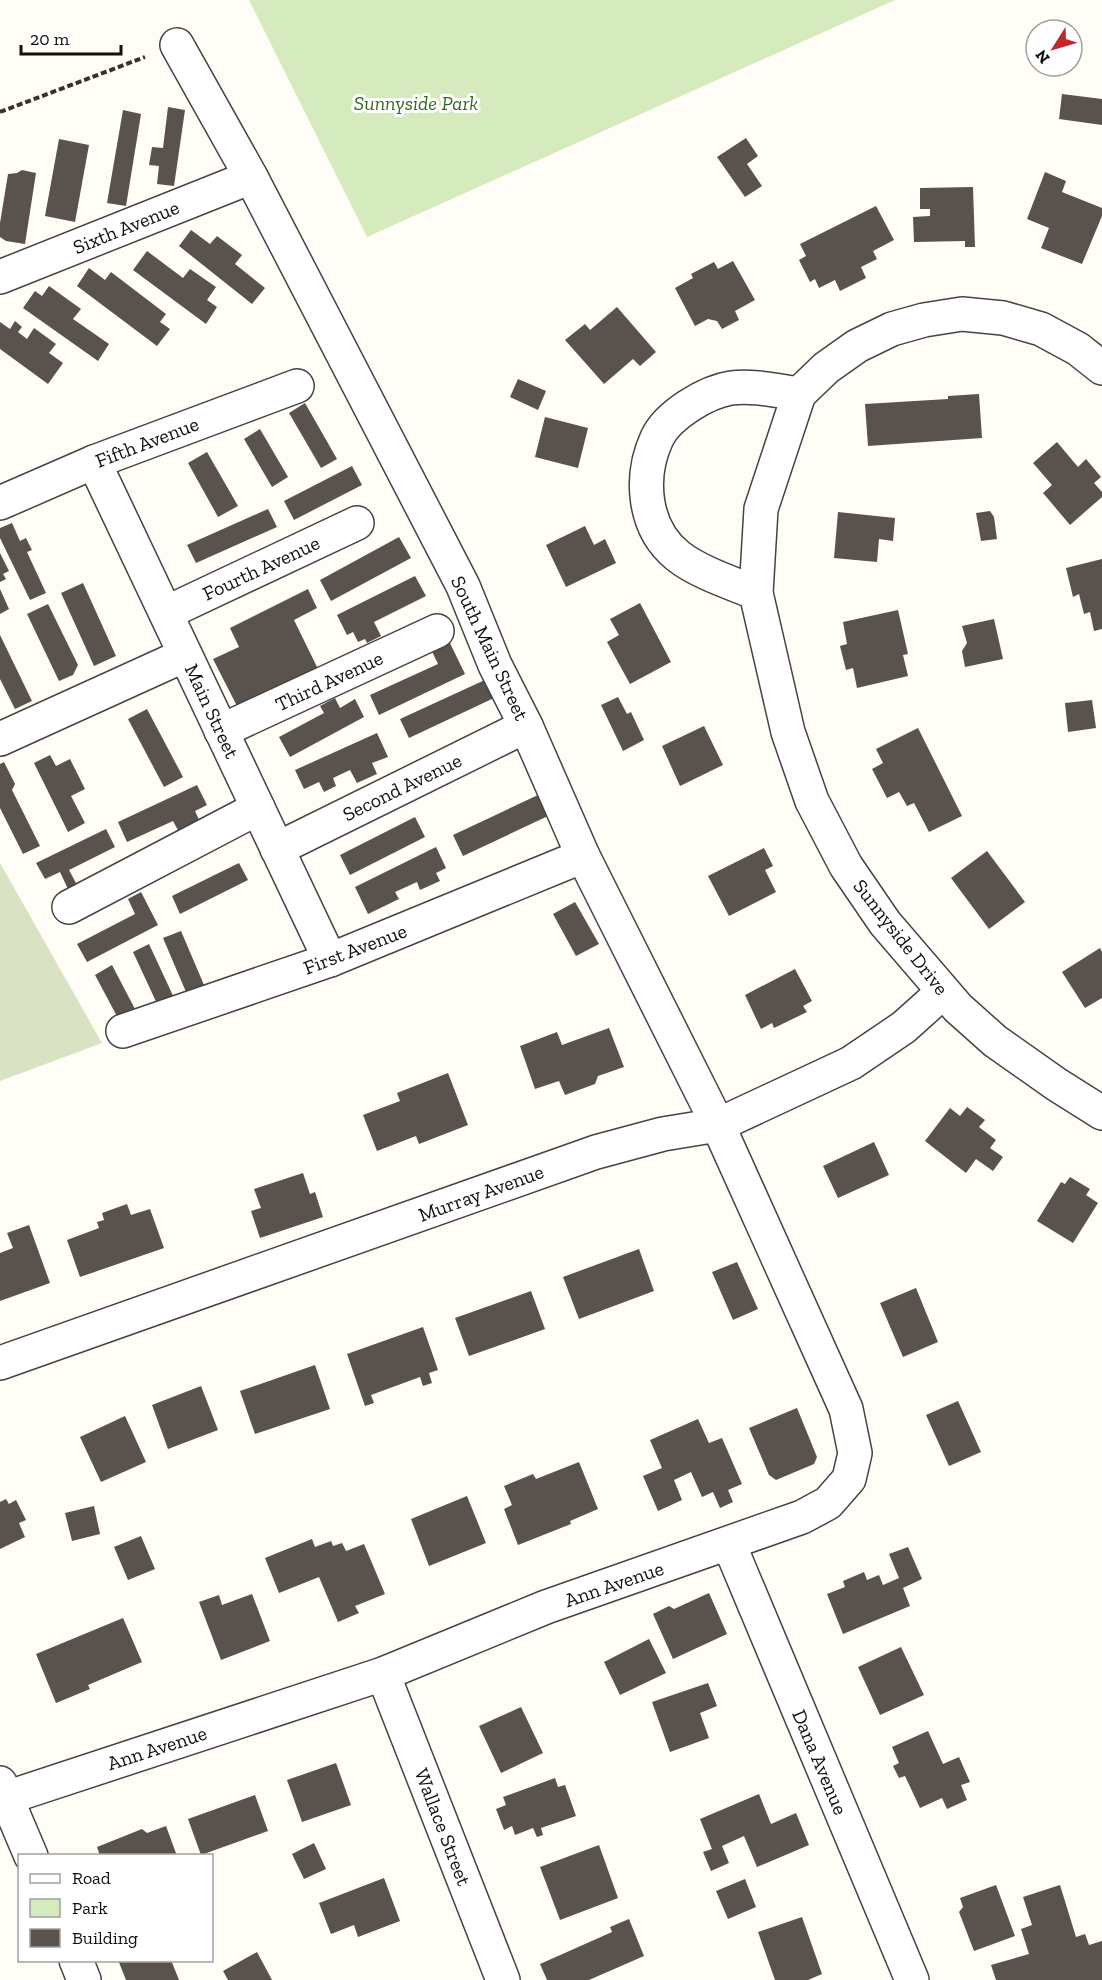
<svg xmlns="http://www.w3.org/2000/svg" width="1102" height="1980" viewBox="0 0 1102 1980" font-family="'Zilla Slab',serif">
  <rect width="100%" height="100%" fill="#fffdf5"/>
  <!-- green -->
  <path fill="#d5ebbd" d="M249,0H895L367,237Z"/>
  <!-- cemetery -->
  <path fill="#d9e3c4" d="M0,863L102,1043L0,1081Z"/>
  <!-- building -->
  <g fill="#5a524d">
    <path d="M1062,94L1102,99V125L1059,119Z"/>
    <path d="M168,107L185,110L174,186L157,184L159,166L149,165L152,147L163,148Z"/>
    <path d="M123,110L141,114L126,206L107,203Z"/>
    <path d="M746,138L758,156L747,164L762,186L745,197L717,157Z"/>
    <path d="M59,139L89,145L75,222L45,216Z"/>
    <path d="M22,170L36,173L25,244L6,241L0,237V223L8,174L17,173Z"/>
    <path d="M1045,172L1066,181L1062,192L1102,208V216L1082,264L1041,248L1049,228L1027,219Z"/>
    <path d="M973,187L975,247H965V241L914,242L913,217L930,216V209H920V188Z"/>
    <path d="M876,206L894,240L873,251L877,259L861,267L866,278L840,291L835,280L819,288L815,279L810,282L799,260L806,256L800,244Z"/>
    <path d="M191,230L210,244L217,236L242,255L235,264L265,288L252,304L179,246Z"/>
    <path d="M147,251L183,278L190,269L216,287L207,300L217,307L206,324L133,270Z"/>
    <path d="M733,261L755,300L735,311L739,320L722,329L717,321L708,319L695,326L675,288L693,278L691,274L714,262L718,269Z"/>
    <path d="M89,268L105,280L111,272L166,314L160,322L170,329L157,346L77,286Z"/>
    <path d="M49,286L81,309L73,319L109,344L98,361L23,308L35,291L42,296Z"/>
    <path d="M617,307L656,352L640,366L633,359L604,384L565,340L585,324L590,330Z"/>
    <path d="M15,321L22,327L18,332L27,339L34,328L56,344L49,353L63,363L48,384L0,349V322L10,329Z"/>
    <path d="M518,379L546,391L538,410L510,397Z"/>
    <path d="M979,394L982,438L868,446L865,404L948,399V396Z"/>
    <path d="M305,403L337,459L321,468L289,413Z"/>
    <path d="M545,417L588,428L578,468L535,457Z"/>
    <path d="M260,429L288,477L272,487L244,439Z"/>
    <path d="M1057,442L1078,467L1086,459L1101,477L1094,483L1102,492V497L1070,525L1043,493L1052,485L1033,463Z"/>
    <path d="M207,452L238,506L218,517L188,463Z"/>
    <path d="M352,466L362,485L294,520L284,501Z"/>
    <path d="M268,509L277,527L196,563L187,545Z"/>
    <path d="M990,511L994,517L997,539L981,541L976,513Z"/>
    <path d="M838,512L895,518L893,541L879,539L877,562L834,558Z"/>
    <path d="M12,523L20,541L26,538L32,550L27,552L46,593L30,600L0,538V528Z"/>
    <path d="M585,526L594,545L605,539L616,563L566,587L546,545Z"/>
    <path d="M399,537L411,558L331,601L320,580Z"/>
    <path d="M0,553L9,571L3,574L6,579L0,582Z"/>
    <path d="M1102,559V629L1094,631L1090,612L1084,614L1079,594L1073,597L1066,568Z"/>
    <path d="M415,576L426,596L374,622L381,636L367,643L365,639L358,642L353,632L347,635L337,615Z"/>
    <path d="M83,583L116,656L94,666L61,593Z"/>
    <path d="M0,589L9,609L0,614Z"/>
    <path d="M308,589L317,608L294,620L318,669L238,708L213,659L239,647L230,628Z"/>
    <path d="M640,603L671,662L630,684L607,642L619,635L610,619Z"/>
    <path d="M48,604L78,665L73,675L59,681L27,614Z"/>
    <path d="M898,610L908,654L903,655L908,676L857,688L853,668L846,670L840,646L847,644L843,622Z"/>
    <path d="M994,619L1003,659L965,667L962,651L967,643L962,626Z"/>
    <path d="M0,635L32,701L15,709L0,679Z"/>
    <path d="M447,637L465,674L379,715L370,695L438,664L429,645Z"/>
    <path d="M487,679L494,698L409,738L400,719Z"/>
    <path d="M618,697L627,714L631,712L644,740L623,751L601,705Z"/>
    <path d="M335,698L340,708L355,699L364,717L290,757L279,737L324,713L320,706Z"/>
    <path d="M1092,700L1096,728L1068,732L1065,703Z"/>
    <path d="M147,709L183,777L164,787L128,719Z"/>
    <path d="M704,726L723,765L680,786L662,746Z"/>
    <path d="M918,728L962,816L929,832L914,803L907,806L899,792L887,798L872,769L883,763L876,749Z"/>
    <path d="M377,733L388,757L372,763L377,774L357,783L350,770L333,778L336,786L324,792L319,782L304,789L295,770Z"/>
    <path d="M50,755L56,766L70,759L85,789L71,796L85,823L68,832L34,763Z"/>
    <path d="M4,762L15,784L12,790L40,846L23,854L0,808V764Z"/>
    <path d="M197,785L207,805L195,811L200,822L179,832L173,821L127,842L118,822Z"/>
    <path d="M538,795L548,816L463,856L453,835Z"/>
    <path d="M415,817L425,837L350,875L340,855Z"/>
    <path d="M106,829L115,847L69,870L77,885L68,889L60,872L45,879L36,863Z"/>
    <path d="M436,847L446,868L436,873L440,881L420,890L417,882L395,892L399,899L368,914L355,887Z"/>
    <path d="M764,848L773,866L765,870L776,892L729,916L708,876Z"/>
    <path d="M987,851L1025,902L989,929L951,878Z"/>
    <path d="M239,863L248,880L180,914L172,896Z"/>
    <path d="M141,892L158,925L87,962L77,944L135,914L128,899Z"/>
    <path d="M575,902L599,944L576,956L553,914Z"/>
    <path d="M181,931L204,985L186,992L163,938Z"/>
    <path d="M149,944L175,1000L159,1008L133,952Z"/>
    <path d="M1100,948L1102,952V998L1085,1008L1062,972Z"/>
    <path d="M112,965L136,1011L119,1020L95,975Z"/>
    <path d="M795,969L812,1001L803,1006L807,1012L774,1028L772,1023L761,1029L745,995Z"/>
    <path d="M609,1028L624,1067L598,1076L595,1084L565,1095L559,1081L535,1089L520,1046L557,1032L562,1045Z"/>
    <path d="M448,1073L468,1125L419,1144L416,1136L377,1151L363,1115L400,1101L397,1093Z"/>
    <path d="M967,1107L985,1120L979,1127L996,1140L990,1148L1003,1157L993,1171L976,1159L966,1173L925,1141L950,1108L960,1116Z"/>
    <path d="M874,1142L889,1175L838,1198L823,1166Z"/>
    <path d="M303,1173L310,1194L315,1192L323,1217L260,1238L251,1211L261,1208L254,1189Z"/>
    <path d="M1070,1177L1090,1189L1086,1195L1098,1203L1073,1243L1037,1221L1061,1182L1065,1184Z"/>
    <path d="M127,1204L131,1215L150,1209L164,1248L80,1277L67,1240L99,1228L97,1222L104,1220L102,1213Z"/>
    <path d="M29,1225L50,1283L0,1301V1253L13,1248L7,1233Z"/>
    <path d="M639,1249L654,1291L579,1319L563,1277Z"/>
    <path d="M737,1262L758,1309L733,1320L712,1272Z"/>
    <path d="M916,1288L938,1342L903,1357L880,1303Z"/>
    <path d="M531,1291L545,1329L469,1356L455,1318Z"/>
    <path d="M423,1327L438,1370L429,1373L432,1383L423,1386L420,1377L371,1395L374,1403L365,1406L347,1354Z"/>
    <path d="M315,1365L330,1409L255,1434L240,1391Z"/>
    <path d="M201,1386L218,1430L168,1449L152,1405Z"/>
    <path d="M958,1401L981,1452L949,1466L926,1415Z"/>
    <path d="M797,1408L817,1457L814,1464L776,1480L769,1475L749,1428Z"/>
    <path d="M125,1416L146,1462L101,1482L80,1437Z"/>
    <path d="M698,1419L709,1443L722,1438L742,1484L728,1490L733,1502L720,1508L713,1492L702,1497L691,1472L674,1480L682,1500L658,1511L643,1476L662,1468L650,1440Z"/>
    <path d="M579,1462L598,1509L570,1521L571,1524L518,1545L504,1509L512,1505L504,1486L533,1474L536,1479Z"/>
    <path d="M467,1496L486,1543L429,1566L411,1519Z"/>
    <path d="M6,1499L9,1504L16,1500L26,1520L19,1523L25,1537L0,1549V1502Z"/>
    <path d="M94,1506L100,1534L72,1541L65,1513Z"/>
    <path d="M141,1536L155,1569L128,1580L114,1547Z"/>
    <path d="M312,1539L315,1547L331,1541L333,1546L342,1543L346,1551L364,1544L385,1594L355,1606L359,1613L338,1622L319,1577L279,1593L265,1558Z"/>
    <path d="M908,1547L922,1579L903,1588L910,1606L843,1634L827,1594L845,1587L843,1581L864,1572L867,1580L879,1575L883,1585L899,1578L889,1554Z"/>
    <path d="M709,1593L727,1634L673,1659L653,1614L669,1606L674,1609Z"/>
    <path d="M252,1594L270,1641L221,1660L199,1602L219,1595L222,1605Z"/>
    <path d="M123,1618L142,1662L88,1685L90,1689L56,1703L36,1654Z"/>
    <path d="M649,1639L666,1673L620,1695L604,1662Z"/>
    <path d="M901,1647L924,1695L880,1715L858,1667Z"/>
    <path d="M708,1683L717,1706L700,1713L709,1738L670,1752L652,1702Z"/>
    <path d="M521,1707L543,1753L501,1773L479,1726Z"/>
    <path d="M928,1731L943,1764L959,1757L970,1782L961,1785L967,1800L947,1809L942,1798L920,1808L905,1776L899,1778L893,1766L899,1763L892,1747Z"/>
    <path d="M336,1763L351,1805L302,1822L287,1780Z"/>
    <path d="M555,1778L558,1787L565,1785L576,1816L541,1828L543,1835L537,1837L533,1828L515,1835L512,1826L504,1830L496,1809L506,1805L503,1797Z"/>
    <path d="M759,1794L771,1824L796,1813L809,1845L757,1867L744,1836L722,1846L729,1863L711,1871L703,1852L712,1849L700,1819Z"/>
    <path d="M255,1795L268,1831L201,1855L188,1819Z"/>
    <path d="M166,1826L177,1856H100L97,1847L142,1829L147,1833Z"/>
    <path d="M314,1843L326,1869L304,1879L292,1854Z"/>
    <path d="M599,1845L618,1898L560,1920L540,1867Z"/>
    <path d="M384,1878L400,1921L358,1937L354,1925L331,1934L319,1903Z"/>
    <path d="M745,1879L756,1907L728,1919L716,1891Z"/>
    <path d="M996,1885L1015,1936L974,1951L959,1912L963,1907L960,1898Z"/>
    <path d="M1060,1885L1076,1937L1085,1934L1089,1945L1102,1941V1980H996L991,1965L1029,1954L1021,1929L1032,1925L1023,1897Z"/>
    <path d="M802,1917L822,1974L808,1980H775L758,1932Z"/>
    <path d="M629,1919L644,1956L589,1980H547L540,1964L612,1932L610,1927Z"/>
    <path d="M257,1952L272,1980H228L223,1971Z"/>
    <path d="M118,1960H171L179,1980H126Z"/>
  </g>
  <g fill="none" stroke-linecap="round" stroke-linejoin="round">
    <defs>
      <g id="minor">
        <path d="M0,277L251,177"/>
        <path d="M1102,368L1078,349L1041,329L1003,318L962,314L924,320L892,329L857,346L826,368L799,394L761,509L756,593L788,732L812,801L846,866L885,923L958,1008L995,1041L1056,1084L1102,1113"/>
        <path d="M94,462L330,960"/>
        <path d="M0,503L94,462L297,386"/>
        <path d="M756,593C732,583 698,572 678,556C643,528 639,477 657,438C668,415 706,392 731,388C753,385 778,391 799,394"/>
        <path d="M166,613L357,523"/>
        <path d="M221,731L437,631"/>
        <path d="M0,739L185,655"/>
        <path d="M277,849L526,726"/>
        <path d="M69,907L258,808"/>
        <path d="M123,1031L330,960L583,856"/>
        <path d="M0,1363L596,1152L663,1134L718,1125L851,1063L904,1027L943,992"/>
        <path d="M729,1544L912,1980"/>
        <path d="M383,1674L503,1980"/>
        <path d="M0,1783L31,1856"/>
        <path d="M6,1798L383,1674L546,1607L802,1517L828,1503L849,1479L855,1453L846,1409L718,1125L583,856L526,726L495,665L463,586L251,177L177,45"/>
        <path d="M76,1960L84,1980"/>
      </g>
    </defs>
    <!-- minor casing -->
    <use href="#minor" stroke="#444" stroke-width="36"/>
    <!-- path -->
    <path stroke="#333" stroke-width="4" stroke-dasharray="6 3" stroke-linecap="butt" d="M0,112L145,57"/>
    <!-- minor -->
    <use href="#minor" stroke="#fff" stroke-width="33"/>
  </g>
  <g text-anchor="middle" stroke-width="6" stroke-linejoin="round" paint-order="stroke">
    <!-- park labels -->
    <g font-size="20" font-style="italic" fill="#2f6b1f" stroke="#fff">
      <text x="416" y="110">Sunnyside Park</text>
    </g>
    <!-- street labels -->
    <g font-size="20" fill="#111" stroke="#fff">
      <text transform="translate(126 227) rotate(-22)" y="7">Sixth Avenue</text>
      <text transform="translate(147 442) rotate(-21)" y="7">Fifth Avenue</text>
      <text transform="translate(261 568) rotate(-25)" y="7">Fourth Avenue</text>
      <text transform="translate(490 648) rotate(65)" y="7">South Main Street</text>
      <text transform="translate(329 681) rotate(-25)" y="7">Third Avenue</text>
      <text transform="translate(212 711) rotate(65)" y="7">Main Street</text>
      <text transform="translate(402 787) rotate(-26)" y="7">Second Avenue</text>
      <text transform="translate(901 937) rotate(52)" y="7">Sunnyside Drive</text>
      <text transform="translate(355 949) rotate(-21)" y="7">First Avenue</text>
      <text transform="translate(481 1193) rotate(-20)" y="7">Murray Avenue</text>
      <text transform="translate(614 1584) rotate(-19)" y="7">Ann Avenue</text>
      <text transform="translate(157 1748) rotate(-18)" y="7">Ann Avenue</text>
      <text transform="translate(820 1762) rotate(67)" y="7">Dana Avenue</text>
      <text transform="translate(443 1827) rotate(69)" y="7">Wallace Street</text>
    </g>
  </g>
  <!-- legend -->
  <rect x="18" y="1854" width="195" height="108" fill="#ffffff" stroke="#a0a0a0" stroke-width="1.5"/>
  <rect x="30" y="1874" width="30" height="9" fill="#ffffff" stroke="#a0a0a0" stroke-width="1.5"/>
  <text x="72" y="1884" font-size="18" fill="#111111">Road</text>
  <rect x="30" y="1899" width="30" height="18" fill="#d5ebbd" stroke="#a0a0a0" stroke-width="1.5"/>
  <text x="72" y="1914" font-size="18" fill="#111111">Park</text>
  <rect x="30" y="1929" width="30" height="18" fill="#5a524d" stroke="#a0a0a0" stroke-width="1.5"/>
  <text x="72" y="1944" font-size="18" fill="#111111">Building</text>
  <!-- north arrow -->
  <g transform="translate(1054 48) rotate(233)"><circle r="28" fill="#ffffff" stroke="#a0a0a0" stroke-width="1.5"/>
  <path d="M0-4.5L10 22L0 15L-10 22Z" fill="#c4262e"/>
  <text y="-9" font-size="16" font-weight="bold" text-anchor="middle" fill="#111111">N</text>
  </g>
  <!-- scale -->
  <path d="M21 45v9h100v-9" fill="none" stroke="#111111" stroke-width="3"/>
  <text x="30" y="45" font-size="18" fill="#111111" stroke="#ffffff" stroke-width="4.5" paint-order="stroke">20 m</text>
</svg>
